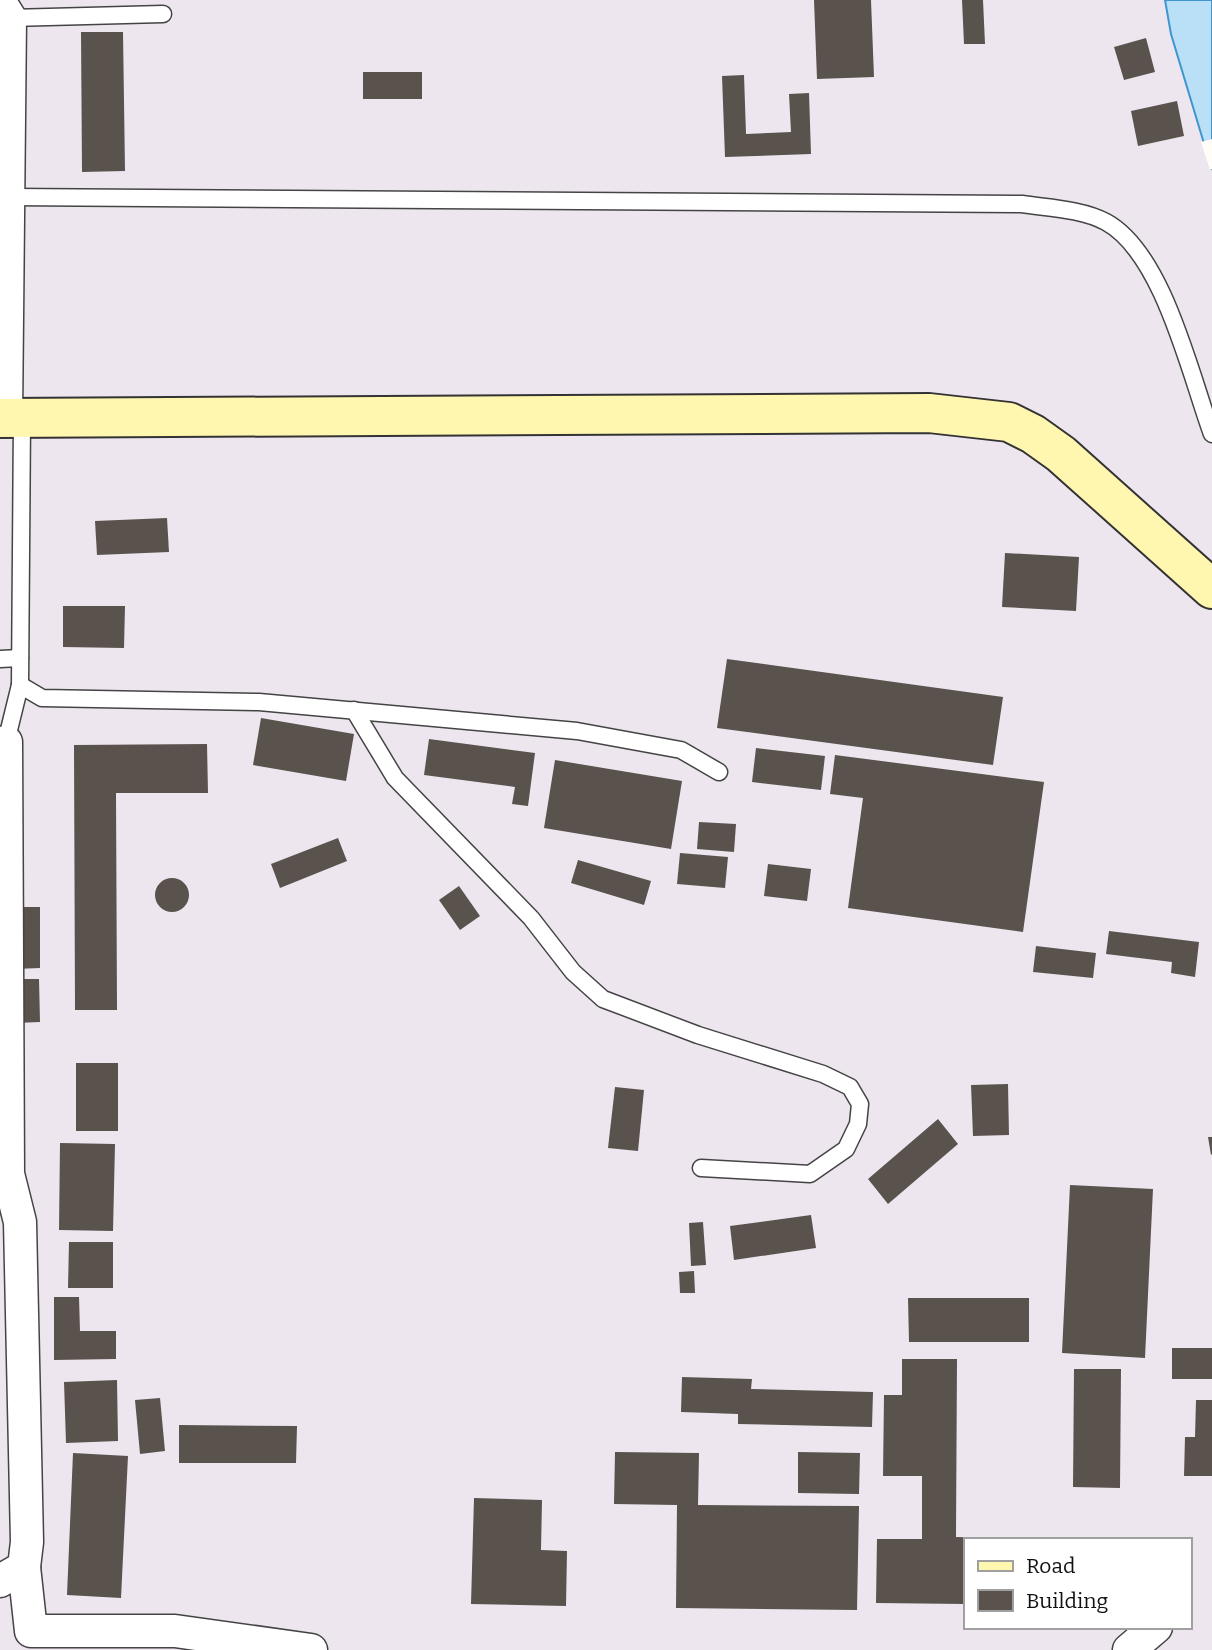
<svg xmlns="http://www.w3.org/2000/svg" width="1212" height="1650" viewBox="0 0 1212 1650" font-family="Bitter,serif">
  <rect width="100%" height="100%" fill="#fffdf5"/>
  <!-- industrial -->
  <path fill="#eee6ef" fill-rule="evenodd" d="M0,0H1165L1171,34L1212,170V1650H0ZM965,1540H1189V1627H965Z"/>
  <!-- water -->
  <path fill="#b9e0f7" stroke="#3f96cf" stroke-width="2" d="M1165,0H1212V170L1171,34Z"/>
  <!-- pier -->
  <path fill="#fffdf5" d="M1212,139V169L1210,170L1201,142Z"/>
  <!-- building -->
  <g fill="#5a524d">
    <path d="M814,0H871L874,77L817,79Z"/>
    <path d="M962,0H983L985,44H964Z"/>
    <path d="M81,32H123L125,171L82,172Z"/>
    <path d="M1146,38L1155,72L1124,80L1114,47Z"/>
    <rect x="363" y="72" width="59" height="27"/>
    <path d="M744,75L746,134L791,132L789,94L809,93L811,154L725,157L722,76Z"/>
    <path d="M1177,101L1184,136L1138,146L1131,111Z"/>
    <path d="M167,518L169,552L97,555L95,521Z"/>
    <path d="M1005,553L1079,557L1076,611L1002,607Z"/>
    <path d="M63,606H125L124,648L63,647Z"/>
    <path d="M727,659L1003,697L993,765L717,728Z"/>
    <path d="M261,718L354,734L346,781L253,765Z"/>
    <path d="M429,739L535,753L528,806L512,804L515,787L424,775Z"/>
    <path d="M207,744L208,793H116L117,1010H75L74,745Z"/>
    <path d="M756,748L825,756L821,790L752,782Z"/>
    <path d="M835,755L1044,782L1023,932L848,908L863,798L830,794Z"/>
    <path d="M555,760L682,781L671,849L544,828Z"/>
    <path d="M699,822L736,824L734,852L697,849Z"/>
    <path d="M338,838L347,861L280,888L271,864Z"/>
    <path d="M680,853L728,857L725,888L677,884Z"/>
    <path d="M578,860L651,881L644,905L571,883Z"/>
    <path d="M768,864L811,869L807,901L764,896Z"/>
    <circle cx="172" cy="895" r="17"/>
    <path d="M459,886L480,916L460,930L439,900Z"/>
    <path d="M14,907H40V968L15,969Z"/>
    <path d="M1109,931L1199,942L1195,977L1171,973L1172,962L1106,954Z"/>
    <path d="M1036,946L1096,953L1093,978L1033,972Z"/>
    <path d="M15,979H39L40,1022L16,1023Z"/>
    <rect x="76" y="1063" width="42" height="68"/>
    <path d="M1008,1084L1009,1135L973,1136L971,1085Z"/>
    <path d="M615,1087L644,1090L638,1151L608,1148Z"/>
    <path d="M938,1119L958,1144L888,1204L868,1179Z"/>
    <path d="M1208,1137H1212V1154L1211,1155Z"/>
    <path d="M60,1143L115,1144L113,1231L59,1230Z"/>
    <path d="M1070,1185L1153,1189L1145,1358L1062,1353Z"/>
    <path d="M811,1215L816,1248L734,1260L730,1226Z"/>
    <path d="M703,1222L706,1265L691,1266L689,1223Z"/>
    <path d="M69,1242H113V1288H68Z"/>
    <path d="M694,1271L695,1293H680L679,1272Z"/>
    <path d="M54,1297H79L80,1331H116V1359L54,1360Z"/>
    <path d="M908,1298H1029V1342H909Z"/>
    <rect x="1172" y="1348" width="40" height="31"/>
    <path d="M902,1359H957L956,1537L1108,1540H965V1604L876,1603L877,1539H922V1476H883L884,1395H902Z"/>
    <path d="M1074,1369H1121L1120,1488L1073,1487Z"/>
    <path d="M682,1377L752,1379L751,1389L873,1392L872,1427L738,1424V1414L681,1412Z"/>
    <path d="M117,1380L118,1441L66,1443L64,1382Z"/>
    <path d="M160,1398L165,1451L140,1454L135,1400Z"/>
    <path d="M1196,1400H1212V1476H1184L1185,1437H1195Z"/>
    <path d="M179,1425L297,1426L296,1463H179Z"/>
    <path d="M615,1452L699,1453L698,1505L859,1506L857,1610L676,1608L677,1505L614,1504Z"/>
    <path d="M798,1452L860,1453L859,1494L798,1493Z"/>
    <path d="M73,1453L128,1456L121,1598L67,1595Z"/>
    <path d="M474,1498L542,1500L541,1550L567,1551L566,1606L471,1604Z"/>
  </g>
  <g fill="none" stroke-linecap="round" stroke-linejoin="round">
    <defs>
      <g id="lane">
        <path d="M10,18L163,14"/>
        <path d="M10,197L1022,204C1048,208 1082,209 1106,222C1163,253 1190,374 1212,434"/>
        <path d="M0,659L20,658"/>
        <path d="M20,685L42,698L259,702L577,731L681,750L719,772"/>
        <path d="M354,710L395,778L531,918L573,972L603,999L698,1035L823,1074L850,1087L860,1104L858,1124L846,1149L810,1174L701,1168"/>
        <path d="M6,742L20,685L22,418"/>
      </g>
      <g id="street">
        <path d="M0,2L10,18L6,418"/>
        <path d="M24,1567L31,1631H175L311,1650"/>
        <path d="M0,1581L24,1567L27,1542L20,1222L8,1174L6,742"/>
        <path d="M1129,1650L1156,1627"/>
      </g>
      <path id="secondary" d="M0,418L929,413L1009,422L1033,434L1061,454L1212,589"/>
    </defs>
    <!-- lane casing -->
    <use href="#lane" stroke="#444" stroke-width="19"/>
    <!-- street casing -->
    <use href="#street" stroke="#444" stroke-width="35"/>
    <!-- secondary casing -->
    <use href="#secondary" stroke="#333" stroke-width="42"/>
    <!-- lane -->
    <use href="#lane" stroke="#fff" stroke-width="16"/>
    <!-- street -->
    <use href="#street" stroke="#fff" stroke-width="32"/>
    <!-- secondary -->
    <use href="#secondary" stroke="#fff6b0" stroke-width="38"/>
  </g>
  <!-- legend -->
  <rect x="964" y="1538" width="228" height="91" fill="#ffffff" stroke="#a0a0a0" stroke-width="2"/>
  <rect x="978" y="1561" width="35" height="10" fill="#fff6b0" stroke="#a0a0a0" stroke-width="2"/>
  <text x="1026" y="1573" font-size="21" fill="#111111">Road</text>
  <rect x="978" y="1590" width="35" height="21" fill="#5a524d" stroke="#a0a0a0" stroke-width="2"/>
  <text x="1026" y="1608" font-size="21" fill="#111111">Building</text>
</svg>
